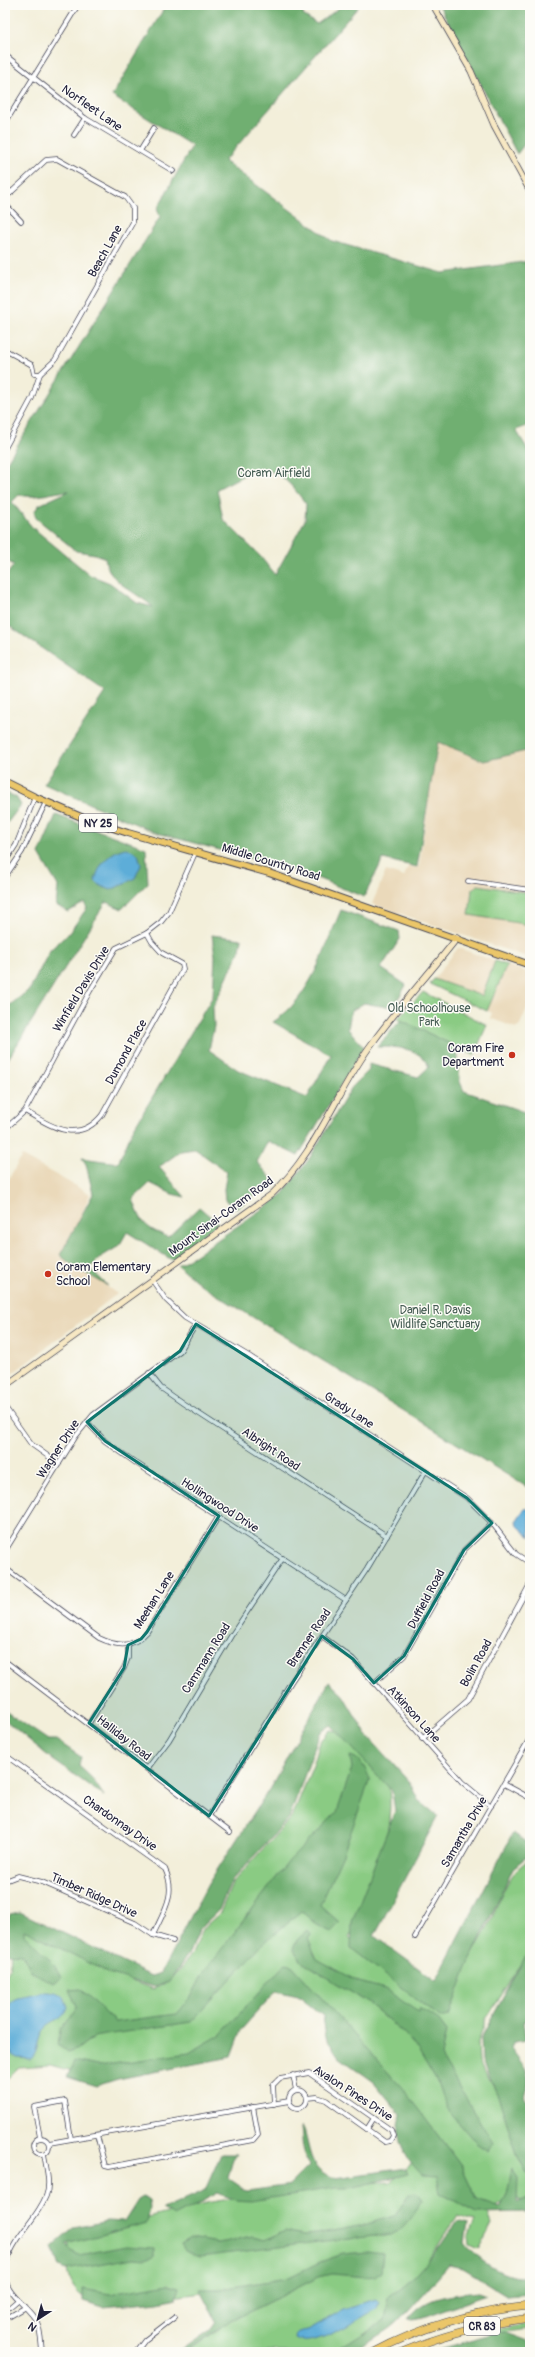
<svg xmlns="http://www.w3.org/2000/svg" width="535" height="2357" viewBox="0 0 535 2357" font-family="Pangolin,sans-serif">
  <rect width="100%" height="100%" fill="#fdfcf7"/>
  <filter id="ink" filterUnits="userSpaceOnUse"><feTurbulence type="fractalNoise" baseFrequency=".025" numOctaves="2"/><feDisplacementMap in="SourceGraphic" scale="8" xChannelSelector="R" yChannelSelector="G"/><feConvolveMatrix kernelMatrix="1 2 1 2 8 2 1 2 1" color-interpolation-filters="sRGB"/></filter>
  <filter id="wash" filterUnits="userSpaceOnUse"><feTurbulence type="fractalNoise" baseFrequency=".012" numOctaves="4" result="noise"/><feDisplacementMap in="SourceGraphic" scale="16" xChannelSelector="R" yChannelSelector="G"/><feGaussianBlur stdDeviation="0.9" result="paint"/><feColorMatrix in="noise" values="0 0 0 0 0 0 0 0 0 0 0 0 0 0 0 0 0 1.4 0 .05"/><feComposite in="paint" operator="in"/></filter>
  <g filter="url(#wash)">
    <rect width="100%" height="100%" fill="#f3efda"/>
    <!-- built -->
    <g fill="#ead9ba">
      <path d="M437,740L484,761L530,750V958L372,904L386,871L404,877L408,867L419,868Z"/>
      <path d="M458,948L530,973V1001L519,1027L516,1028L490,1018L492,1013L430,984Z"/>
      <path d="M22,1156L90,1194L64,1254L117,1294L5,1379V1185Z"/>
    </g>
    <!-- green -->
    <g fill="#8acb83" stroke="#56765f">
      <path d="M478,885L530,893V925L469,915L472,889Z"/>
      <path d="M495,961L507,965L487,1011L430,984L434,979L482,996Z"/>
      <path d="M423,992L487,1025L474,1055L397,1019Z"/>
      <path d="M330,1730C349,1732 351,1739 364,1752C370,1757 381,1764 384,1771C404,1811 370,1902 349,1938L366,1954L399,1978L456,1984C467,1964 479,1944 489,1924C498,1905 509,1868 530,1860V1941L525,1959L486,2019L478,2042L479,2062L503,2103L530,2166V2202L511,2199L487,2211L492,2224L479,2249L470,2245L469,2236L475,2220L457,2215L391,2318L340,2352H187L220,2328L218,2308L204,2293C181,2295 110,2308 91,2301C77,2296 68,2282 67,2269C67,2258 66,2250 70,2239L205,2203L317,2185L390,2182L415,2160L413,2119L285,1970L227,2038L190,2057L87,2075L51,2065L19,2067L5,2081V1977L9,1969L15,1936L22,1923L94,1959L134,1982L153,1989L169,1982L192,1954L202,1929L220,1913L233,1882L292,1817L314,1763L320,1742Z"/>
      <path d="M530,2324V2329L496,2333L490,2330Z"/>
    </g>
    <!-- forest -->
    <g fill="#6faf71" stroke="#486856" fill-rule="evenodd">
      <path d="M166,5H304L303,15L317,24L343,5H360L224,161L332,241L443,273L530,261V425L516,430L530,453V750L484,761L438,742L417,867L383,859L364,897L307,874L154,832L44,784L105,692L5,623V577L14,565L5,560V465L160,217L157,209L192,146L112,96ZM256,469C281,469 292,486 306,504L305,520L275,575L260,556L223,519L217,489ZM69,491L39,505L34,512L36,518L76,551L95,554L105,558C108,583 137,592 153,607L137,603L110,583L90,575L32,527L12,502L19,495C37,499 51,492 69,491Z"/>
      <path d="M439,5H530V137L517,154Z"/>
      <path d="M5,792L16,797L21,805L5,826Z"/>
      <path d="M56,815L146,848L148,883L122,909L106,902L5,1064V1009L30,989L50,950L69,933L87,908L84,903L68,912L56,905L58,886L39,854Z"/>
      <path d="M341,910L399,931L400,939L381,968L406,985C392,1011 392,1008 364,1003L351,1011L348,1029L364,1047L298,1156L268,1141L257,1162L273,1180L236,1209L225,1200L224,1189L227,1172L195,1149L181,1151L159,1167L185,1197L172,1194L150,1183L133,1199C142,1224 144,1227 168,1237L199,1207L218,1223L172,1260L127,1232L119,1246L101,1257L90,1268L108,1286L73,1266L60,1255L93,1194L86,1164L82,1158L118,1163L132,1131L213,996L215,956L212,935L242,939L240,950L213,1007L214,1026L209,1050L238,1070L307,1098L331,1055L273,1022C311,998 324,949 341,910Z"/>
      <path d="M401,1020L457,1047L460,1082L464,1091L530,1114V1489L204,1287L177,1265L194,1256L281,1196L309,1159L352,1087L369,1070V1064L418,1077L429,1067C420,1047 397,1047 377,1047Z"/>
      <path d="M329,1682L343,1695L366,1734L410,1783L418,1800L438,1816L374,1936L436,1981L513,1833L530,1844V1858H525L513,1868L467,1967L449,2016L440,2018L431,2011L351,1948L352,1922L395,1811L392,1791L331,1725L320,1733L289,1818L232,1880L219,1910L199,1929L189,1953L169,1982L154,1987L111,1974L24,1930V1934L54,1964L61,1977L53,1983L32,1972L22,1954L8,1953L5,1958V1926L10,1914L20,1912L151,1976L161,1973L208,1884L270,1788Z"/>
      <path d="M5,1711L48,1740H56L81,1757L79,1766L92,1778L104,1796L53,1760L5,1720Z"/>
      <path d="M350,1756C361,1758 366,1770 370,1779L343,1854L320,1905L340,1923L331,1932L317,1925L301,1911L263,1944L191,2022L93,2037L79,2048L67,2052L58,2045L60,2030L77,2007L69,1990L81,1989L115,2022L177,2014L191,1997L204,1972L289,1861L337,1812L352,1768Z"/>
      <path d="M308,1930L311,1935L308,1939L317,1959L359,1982L385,1989L418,2012L419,2008L439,2021L446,2031L441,2057L493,2143L488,2151L476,2143L446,2108L437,2082L418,2050L404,2033L367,2002L302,1962L293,1949L297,1940Z"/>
      <path d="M530,1948V2018L523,2021L526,2040L514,2042L511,2048C523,2066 535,2075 524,2097L530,2104V2179L518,2157L498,2096L482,2061L481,2038Z"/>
      <path d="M286,1963L291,1964L403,2089L461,2166L477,2200L500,2208L507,2195L512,2169L518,2178L517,2203L530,2197V2212L477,2213L440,2193L437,2176L422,2175C404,2155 394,2143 401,2115L374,2082L339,2057L326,2038L323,2016L298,1996L276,1991L241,2030L231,2057L118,2079L96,2086L67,2077L74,2061L98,2066L189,2053L220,2035Z"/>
      <path d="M301,2127L304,2130C311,2153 309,2169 334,2178L406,2168L408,2174L351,2188H336L251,2201L235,2200L218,2193L174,2216L162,2209L205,2190L221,2154H237L233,2159L228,2178L247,2191L290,2185L309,2166L303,2152Z"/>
      <path d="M416,2192L424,2199C410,2217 399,2242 374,2235L200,2257L185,2251L181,2244L191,2238L218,2243L253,2237L265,2240L285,2231L304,2235L316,2234L364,2225L394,2216L409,2193Z"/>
      <path d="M143,2197L149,2201L150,2209L147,2223L66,2244L69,2250L79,2255L126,2246L154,2248V2256L146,2259L133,2258L66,2270L60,2267L53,2246L74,2228L108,2221L124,2222L138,2200Z"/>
      <path d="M457,2220L468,2223L465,2243C478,2261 508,2282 530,2276V2294L508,2296L462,2268L449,2265L408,2312L390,2328L353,2352H334L384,2321L388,2297C418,2278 438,2249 457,2220Z"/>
      <path d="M367,2252L383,2254L381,2271L375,2276L367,2277L332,2274L319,2277L225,2324L185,2352H179L209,2331L216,2321L199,2289H220L287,2278L320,2262L343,2254Z"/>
      <path d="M168,2284L180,2287L177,2298L159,2302L102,2307L83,2301V2289L110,2294Z"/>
      <path d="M479,2292L487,2295L423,2318L412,2320L409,2318C426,2295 453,2295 479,2292Z"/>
      <path d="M503,2332L530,2342V2352H428Z"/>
    </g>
    <!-- water -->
    <g fill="#5dadd8" stroke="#40688a">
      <path d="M127,848L138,854L141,865L135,878L111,890L101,886L95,881C98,865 111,850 127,848Z"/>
      <path d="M525,1508L530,1510V1537L517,1525L516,1521Z"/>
      <path d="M45,1991C58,1991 64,1994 68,2007C64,2021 51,2020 43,2030C36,2039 40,2051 31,2059L17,2058L5,2048C5,2036 2,2001 18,1998C28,1996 36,1995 45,1991Z"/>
      <path d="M376,2299L379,2302L377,2309C359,2318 314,2350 295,2339L296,2334L310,2329L344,2309Z"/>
    </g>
  </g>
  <g filter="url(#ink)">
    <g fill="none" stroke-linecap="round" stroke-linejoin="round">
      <defs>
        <g id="street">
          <path d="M5,55L85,118L173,171"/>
          <path d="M7,120L78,5"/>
          <path d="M74,135L85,118"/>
          <path d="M140,151L154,128"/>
          <path d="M5,186L11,193"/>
          <path d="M5,198L46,160L57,159L125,197L133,208V222L55,360L40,374L32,398L5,448"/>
          <path d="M5,204L21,221"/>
          <path d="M5,350L32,365L34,374H40"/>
          <path d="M5,862L16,845L35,797"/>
          <path d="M5,877L22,852L46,802"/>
          <path d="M468,881L530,890"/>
          <path d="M25,1111C51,1126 78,1145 102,1115L183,969L182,964L162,953L152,942L147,933"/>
          <path d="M5,1129L25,1111L90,991L116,948L147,933L161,922L169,912L196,851"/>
          <path d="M152,1280L166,1300L185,1318L249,1356L467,1498L492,1523L516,1554L530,1563"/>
          <path d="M149,1373L161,1388L184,1404L387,1536"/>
          <path d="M5,1407L31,1444L59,1464"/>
          <path d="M87,1422L105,1441L136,1463L346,1600"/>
          <path d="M5,1551L76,1436L93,1415L180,1351L196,1324"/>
          <path d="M5,1568L99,1638C118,1647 133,1648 147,1632L219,1516"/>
          <path d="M322,1636L353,1659L462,1782L491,1806"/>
          <path d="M5,1661L230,1832"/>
          <path d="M374,1683L404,1656L464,1550L492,1523"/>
          <path d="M89,1723L124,1668L128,1658V1645"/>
          <path d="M422,1739L468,1699L530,1584"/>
          <path d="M5,1755L165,1869C177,1894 164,1911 153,1935"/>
          <path d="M147,1769L169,1740L231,1636L283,1558"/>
          <path d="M504,1784L530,1798"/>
          <path d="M209,1816L291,1682L367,1569L425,1472"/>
          <path d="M5,1881L18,1876L42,1882L135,1923L153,1935L173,1941"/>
          <path d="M415,1937L530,1738"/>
          <path d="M293,2075L296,2090"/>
          <circle cx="298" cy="2099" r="9"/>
          <path d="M274,2104L273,2085L280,2078L309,2073L391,2130L393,2136L390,2141L385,2142L326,2100L317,2097L308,2098"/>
          <path d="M367,2129L374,2118"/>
          <path d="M97,2135L105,2166L109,2167L253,2140L258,2134L253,2107"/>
          <path d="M40,2137L34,2107L65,2101L71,2139"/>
          <circle cx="41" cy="2146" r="8"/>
          <path d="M49,2143L289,2101"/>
          <path d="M5,2311L18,2300"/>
          <path d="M5,2319L26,2307"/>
          <path d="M42,2352C41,2343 41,2330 37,2322C27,2304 3,2294 5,2271C9,2240 35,2223 46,2196C51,2184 46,2167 44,2154"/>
          <path d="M136,2352L145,2340L175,2317"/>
        </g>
        <g id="secondary">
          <path d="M433,5L471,71L494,125L530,191"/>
          <path d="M5,1386L272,1194C318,1151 336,1091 373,1042C399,1006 430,973 457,938"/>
        </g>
        <path id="primary" d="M5,782L35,797L88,820L128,833L269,873L530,965"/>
        <g id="highway">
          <path d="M374,2352C422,2327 476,2311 530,2306"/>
          <path d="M402,2352C444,2334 485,2324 530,2318"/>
        </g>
      </defs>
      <!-- street casing -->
      <use href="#street" stroke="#414153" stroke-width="5.5"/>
      <!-- secondary casing -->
      <use href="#secondary" stroke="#414153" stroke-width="7"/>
      <!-- primary casing -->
      <use href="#primary" stroke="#414153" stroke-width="8"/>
      <!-- highway casing -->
      <use href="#highway" stroke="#414153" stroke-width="8"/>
      <!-- street -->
      <use href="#street" stroke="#fff" stroke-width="4"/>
      <!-- secondary -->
      <use href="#secondary" stroke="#f7e8c3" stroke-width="5.5"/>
      <!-- primary -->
      <use href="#primary" stroke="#ebc669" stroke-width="6"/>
      <!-- highway -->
      <use href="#highway" stroke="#ebc669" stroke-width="7"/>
    </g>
  </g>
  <!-- marked area -->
  <path fill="#0f766e" fill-opacity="0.2" stroke="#0f766e" stroke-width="3" stroke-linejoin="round" d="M196,1324L467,1498L492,1523L464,1550L404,1656L374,1683L353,1659L322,1636L209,1816L89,1723L124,1668L128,1645L141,1639L147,1632L219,1516L105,1441L87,1422L180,1351Z"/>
  <!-- markers -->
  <g fill="#c8321e" stroke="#fdfcf7" stroke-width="1.5">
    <circle cx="512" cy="1055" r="4"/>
    <circle cx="48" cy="1274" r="4"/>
  </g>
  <g text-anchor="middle" stroke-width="3" stroke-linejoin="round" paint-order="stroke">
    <!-- shield labels -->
    <g fill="#fdfcf7" stroke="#646373" stroke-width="1">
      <rect x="79" y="814" width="38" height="18" rx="3"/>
      <rect x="464" y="2317" width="36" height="18" rx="3"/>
    </g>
    <g font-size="11" font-weight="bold" fill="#22223b">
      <text x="98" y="827">NY 25</text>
      <text x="482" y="2330">CR 83</text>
    </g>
    <!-- street labels -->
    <g font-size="12" fill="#22223b" stroke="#fdfcf7">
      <text transform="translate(92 108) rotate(35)" y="4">Norfleet Lane</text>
      <text transform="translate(105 251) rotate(-61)" y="4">Beach Lane</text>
      <text transform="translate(271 862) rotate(17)" y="4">Middle Country Road</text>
      <text transform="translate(81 989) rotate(-59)" y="4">Winfield Davis Drive</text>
      <text transform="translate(126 1052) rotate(-61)" y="4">Dumond Place</text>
      <text transform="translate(221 1216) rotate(-36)" y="4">Mount Sinai-Coram Road</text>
      <text transform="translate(349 1410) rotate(33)" y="4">Grady Lane</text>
      <text transform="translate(58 1449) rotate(-57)" y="4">Wagner Drive</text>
      <text transform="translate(271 1449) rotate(34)" y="4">Albright Road</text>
      <text transform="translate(220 1505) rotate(33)" y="4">Hollingwood Drive</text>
      <text transform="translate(426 1599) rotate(-62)" y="4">Duffield Road</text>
      <text transform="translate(154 1600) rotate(-58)" y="4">Meehan Lane</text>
      <text transform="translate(309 1638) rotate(-56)" y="4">Brenner Road</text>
      <text transform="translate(206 1658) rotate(-58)" y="4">Cammann Road</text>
      <text transform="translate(476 1663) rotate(-61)" y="4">Bolin Road</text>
      <text transform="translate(414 1714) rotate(48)" y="4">Atkinson Lane</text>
      <text transform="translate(124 1738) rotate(38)" y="4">Halliday Road</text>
      <text transform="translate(120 1823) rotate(35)" y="4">Chardonnay Drive</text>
      <text transform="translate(464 1832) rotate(-60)" y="4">Samantha Drive</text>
      <text transform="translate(94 1895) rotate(24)" y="4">Timber Ridge Drive</text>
      <text transform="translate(353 2093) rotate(33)" y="4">Avalon Pines Drive</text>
    </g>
    <!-- park labels -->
    <g font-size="12" fill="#465d54" stroke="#fdfcf7">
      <text x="274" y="477">Coram Airfield</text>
      <text x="429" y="1012">Old Schoolhouse<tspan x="429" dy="14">Park</tspan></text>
      <text x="435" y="1314">Daniel R. Davis<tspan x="435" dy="14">Wildlife Sanctuary</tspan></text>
    </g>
    <!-- poi labels -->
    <g font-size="12" fill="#22223b" stroke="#fdfcf7" text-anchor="end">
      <text x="504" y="1052">Coram Fire<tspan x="504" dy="14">Department</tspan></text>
      <text x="56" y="1271" text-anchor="start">Coram Elementary<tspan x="56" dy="14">School</tspan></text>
    </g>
  </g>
  <!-- margin -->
  <rect width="535" height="2357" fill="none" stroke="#fdfcf7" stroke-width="20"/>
  <!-- north arrow -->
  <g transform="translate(38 2319) rotate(216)" stroke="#fdfcf7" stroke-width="3" paint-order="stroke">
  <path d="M0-3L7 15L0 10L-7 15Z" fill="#22223b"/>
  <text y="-6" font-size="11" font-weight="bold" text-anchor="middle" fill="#22223b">N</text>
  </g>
</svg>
